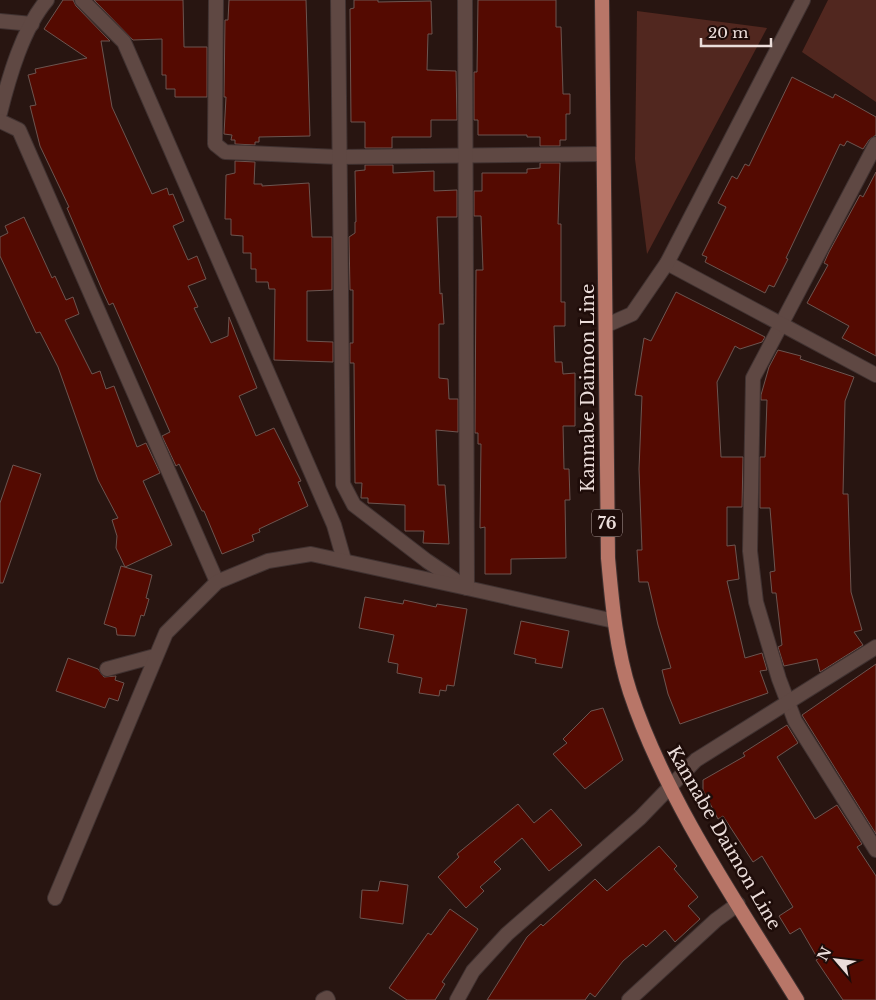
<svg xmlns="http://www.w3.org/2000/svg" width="876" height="1000" viewBox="0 0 876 1000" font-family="'Libre Baskerville',serif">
  <rect width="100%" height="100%" fill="#281511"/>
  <!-- green -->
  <g fill="#51271f">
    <path d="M828,0H876V102L802,52Z"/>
    <path d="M637,11L767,28L647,254L635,159Z"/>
  </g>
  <!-- building -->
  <g fill="#540a01" stroke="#6c5550">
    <path d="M63,0H73L76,6L110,41H101L112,107L152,194L167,188L169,195L173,194L184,221L173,226L188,260L197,256L206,279L188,286L198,307L194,308L211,343L228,336L229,317L257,388L239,396L256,436L274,428L301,481L298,482L308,506L259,529L260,532L252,535L254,541L222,554L204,511H202L179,464L176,466L162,436L170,432L113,303L109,305L103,292L67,208L69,207L40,146L30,106L36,105L28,75L36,73L35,69L87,58L44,29Z"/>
    <path d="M94,0H183L184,47H207V97H175V89H166V75H162V39L133,40Z"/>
    <path d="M229,0H306L310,136L259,137V142H255V145L235,144V140H231L232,135L224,134L226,97H224L225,20H228Z"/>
    <path d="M354,0H378V2L431,1L432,34H428L427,70L456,71L457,120H431V137H392V148H365V122H351L350,9L354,8Z"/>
    <path d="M478,0H556V27H561L563,94H570V114H566V140H560V146H540V137H527V135H478V120H474V72H477Z"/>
    <path d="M792,77L833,98L835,94L876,117V135L869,140L863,149L847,141L844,146L840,144L786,258L788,259L774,287L769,285L765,293L705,262L707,257L702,255L726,207L718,203L732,176L737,179L745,164L749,166Z"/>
    <path d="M235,161L255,162L254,184H262V186L309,183L312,237H332V290L307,291V341L333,342V362L274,360L275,289H269L268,282H256V269H251V253H243V236L231,235V219H225L226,175L235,173Z"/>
    <path d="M540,163H560L558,224H561V302H565V326H554L555,362H562L563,374L575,373V426H563L564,469H569L570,500H565L566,558L511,559V574H485V527L480,528L481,444H478V433H475L476,270H483L481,216H474V191H482V173H527V169L540,168Z"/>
    <path d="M365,165H393V173L434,171V191L457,190V217H437L440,294L442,293L444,324H439V378L448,379L449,399H458V432L436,430L438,485H445L449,544L423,543L424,531H405V505L368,503V498H361L362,483H355L354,363H350V343H353V290H350L349,237L355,233V222H356L355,171L365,170Z"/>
    <path d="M876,172V356L842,338L849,326L807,303L828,265L824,263L829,252L860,195L863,197Z"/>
    <path d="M24,217L52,278L55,276L66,300L73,297L79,314L65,320L92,374L100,371L106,389L114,386L137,447L146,443L160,473L143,481L172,545L125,567L116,548L117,536L112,520L118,518L98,480L58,367L40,332L36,333L0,256V237L8,233L5,226Z"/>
    <path d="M676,292L765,337L762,342L740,349L735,346L717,382L721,457H743L742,507H727V546L735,545L739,579L727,581L745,658L762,653L767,670L760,671L768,693L680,724L668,694L662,670L671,668L658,625L648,582H639L637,550H642L639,469L642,396L635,395L644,338L651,341Z"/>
    <path d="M778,350L801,356L800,359L854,377L845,401L843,494H848L851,592L862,630L854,632L863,645L820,672L817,659L784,666L778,647L782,645L776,593H772L770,572L775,571L770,508H760V457H765L767,400H761V395L769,367Z"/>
    <path d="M13,465L41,474L3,583H0V503Z"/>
    <path d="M121,566L152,575L146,598L149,599L144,616L141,615L135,636L117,635L116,628L104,624Z"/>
    <path d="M365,597L403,604L404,600L436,607L437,604L467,609L454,686L447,685L446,691L440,690L439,696L419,693L422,678L397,673L398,664L388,662L394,635L359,628Z"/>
    <path d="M521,621L569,631L562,668L535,663L536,659L514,654Z"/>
    <path d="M68,658L98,669L104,677L116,676L115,680L124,683L118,701L109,698L105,708L56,691Z"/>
    <path d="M876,664V834L802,715Z"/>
    <path d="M603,708L623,760L585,789L553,754L567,743L563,739L591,711Z"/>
    <path d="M787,725L798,743L777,757L815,819L837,805L862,844L857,847L876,876V1000H843L816,960L818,959L800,928L790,934L779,916L793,907L762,856L753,862L723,816L718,819L703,790V780L745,756L743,753Z"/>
    <path d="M518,804L534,823L551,809L582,845L549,871L522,838L494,862L501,869L480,887L484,891L466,908L438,877L459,857L457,854Z"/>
    <path d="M659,846L677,866L674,869L698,897L688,906L700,919L675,942L665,930L646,947L643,944L623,961L595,997L590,993L585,1000H487L527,937L541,924L543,926L595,879L607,891Z"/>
    <path d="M380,881L408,885L403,924L360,918L362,890L378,891Z"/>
    <path d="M450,909L478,929L442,982L445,984L435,1000H407L389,988L428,933L431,935Z"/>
  </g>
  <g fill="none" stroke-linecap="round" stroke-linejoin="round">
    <defs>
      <g id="minor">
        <path d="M82,0L124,42L334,525L344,560"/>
        <path d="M216,0L215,144L225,152L339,157L603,154"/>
        <path d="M338,0L343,484L354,505L427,561L467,588L614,621"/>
        <path d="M0,21L32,24"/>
        <path d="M0,113C9,77 23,28 47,0"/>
        <path d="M0,121L19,130L217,582"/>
        <path d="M876,144L753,378L750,551L756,602L779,679L795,721L876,850"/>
        <path d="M667,263L876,375"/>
        <path d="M607,325L632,314L667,263L803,0"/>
        <path d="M107,669L155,656"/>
        <path d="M55,898L166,633L217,582L268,561L311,554L467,588L465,0"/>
        <path d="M323,1000L327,998L328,1000"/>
        <path d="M457,1000L473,971L507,934L640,818L696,760L876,647"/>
        <path d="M629,1000L716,920L738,904"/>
      </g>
      <path id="primary" d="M602,0L608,558C612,602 616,649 630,692C666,800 737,903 797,1000"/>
    </defs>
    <!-- minor casing -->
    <use href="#minor" stroke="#403231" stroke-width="16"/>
    <!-- primary casing -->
    <use href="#primary" stroke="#403231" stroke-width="16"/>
    <!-- minor -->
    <use href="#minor" stroke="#5f4843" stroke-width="14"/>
    <!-- primary -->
    <use href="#primary" stroke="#b87668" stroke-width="14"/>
  </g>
  <g text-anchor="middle" stroke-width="5" stroke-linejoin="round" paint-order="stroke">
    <!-- shield labels -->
    <rect fill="#1e0c09" stroke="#ae9e9b" stroke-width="1" x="592" y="509.5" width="30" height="27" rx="4"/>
    <g font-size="16" font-weight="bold" fill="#ebddda">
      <text x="607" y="529">76</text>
    </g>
    <!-- street labels -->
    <g font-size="18" fill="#ebddda" stroke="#1e0c09">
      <text transform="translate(588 388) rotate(-90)" y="6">Kannabe Daimon Line</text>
      <text transform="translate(724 838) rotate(60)" y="6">Kannabe Daimon Line</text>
    </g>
  </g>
  <!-- north arrow -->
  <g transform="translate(836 960) rotate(298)" stroke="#1e0c09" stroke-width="4" paint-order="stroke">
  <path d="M0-4L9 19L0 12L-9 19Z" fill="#ebddda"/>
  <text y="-8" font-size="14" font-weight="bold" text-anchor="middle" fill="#ebddda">N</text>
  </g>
  <!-- scale -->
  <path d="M701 38v8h70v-8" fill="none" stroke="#ebddda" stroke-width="2.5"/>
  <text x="708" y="38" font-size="15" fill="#ebddda" stroke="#1e0c09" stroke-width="4" paint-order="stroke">20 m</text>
</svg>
